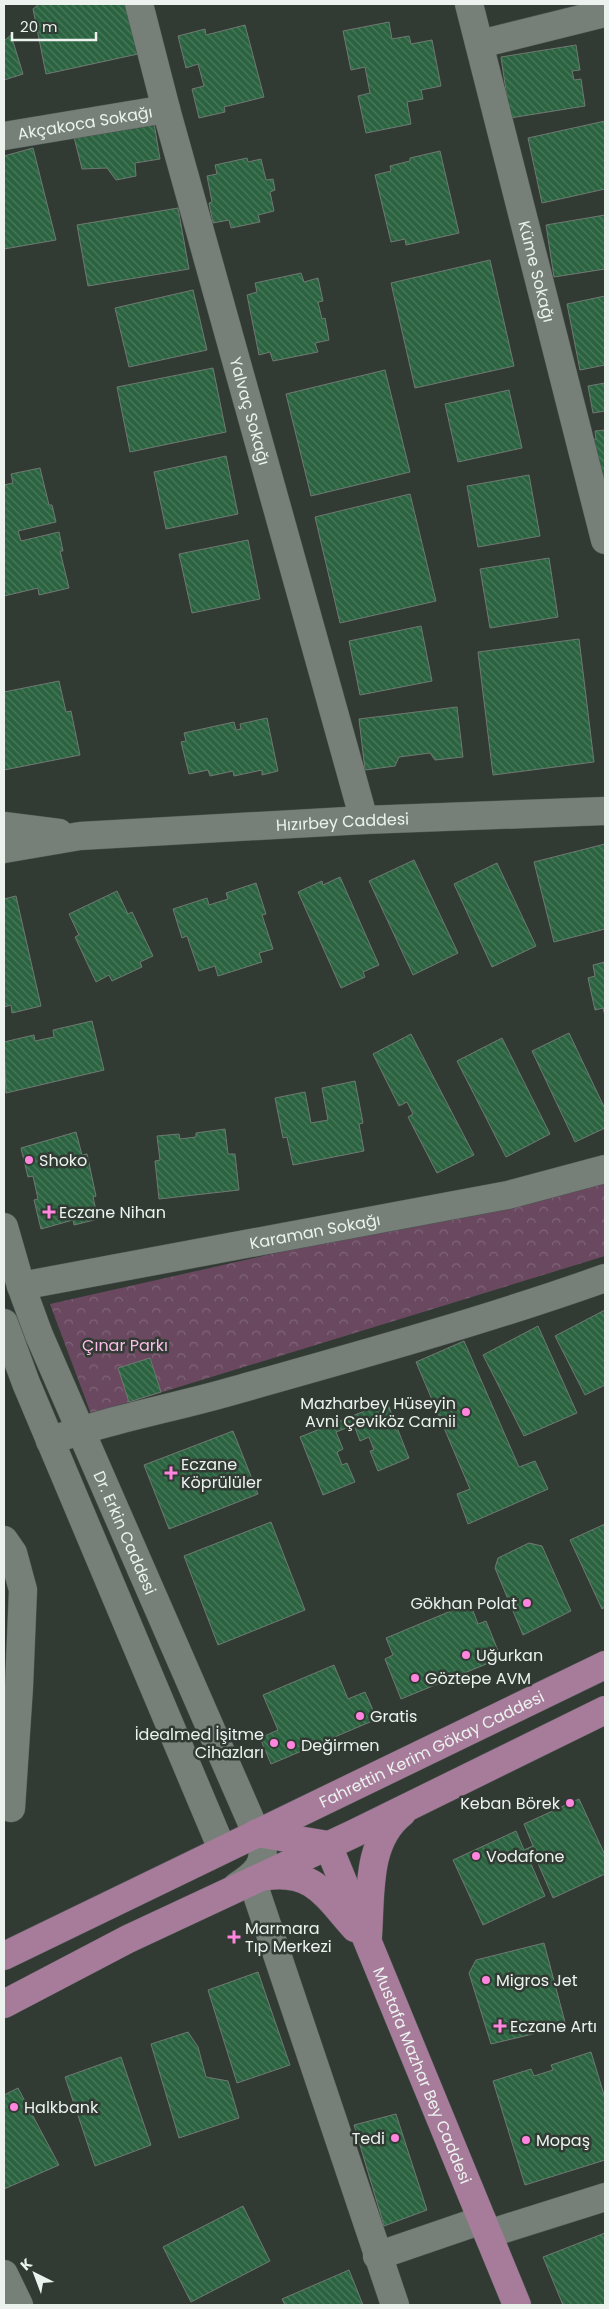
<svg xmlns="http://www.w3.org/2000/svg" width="609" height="2309" viewBox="0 0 609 2309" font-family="Poppins,sans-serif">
  <defs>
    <pattern id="park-crowns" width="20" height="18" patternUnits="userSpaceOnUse" patternTransform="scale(1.25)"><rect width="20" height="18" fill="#6a4960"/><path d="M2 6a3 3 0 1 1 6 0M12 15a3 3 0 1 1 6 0" fill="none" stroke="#7f6477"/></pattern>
    <pattern id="building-back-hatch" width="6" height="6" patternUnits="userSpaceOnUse" patternTransform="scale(1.25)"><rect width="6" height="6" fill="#2b6340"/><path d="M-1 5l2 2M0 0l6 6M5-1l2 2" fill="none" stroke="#4a7a5c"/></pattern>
  </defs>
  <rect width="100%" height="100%" fill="#323a34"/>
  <!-- park -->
  <path fill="url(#park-crowns)" d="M605,1179V1256L91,1414L50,1304Z"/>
  <!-- building -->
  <g fill="url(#building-back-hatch)" stroke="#6f7972">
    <path d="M39,4H128L138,54L46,74L33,9Z"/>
    <path d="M389,22L392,39L409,36L411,44L432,40L441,86L421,90L423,99L407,102L411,124L366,133L358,96L370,93L365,67L351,70L343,31Z"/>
    <path d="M245,25L264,97L224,107L225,112L199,118L192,89L204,86L198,64L186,68L178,36L205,29L206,35Z"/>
    <path d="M11,35L23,74L4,80V41Z"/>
    <path d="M576,45L580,70L572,71L574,80L581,79L585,106L510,118L501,57Z"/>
    <path d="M605,121V189L542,203L528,138Z"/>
    <path d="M154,123L160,159L135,163L136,176L116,180L107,168L82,169L74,137Z"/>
    <path d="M33,148L56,240L4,249V156Z"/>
    <path d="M440,151L459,233L406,245L405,239L391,242L375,175L391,171L390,166L410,161V158Z"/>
    <path d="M247,158L248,162L261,159L266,180L273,179L275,190L270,192L274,211L258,215L260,222L231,228L229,220L213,223L209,203L212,202L207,176L217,174L215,165Z"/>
    <path d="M178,208L189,269L88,286L77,225Z"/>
    <path d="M605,215V269L554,277L546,225Z"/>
    <path d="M490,260L514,366L415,388L391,283Z"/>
    <path d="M301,273L304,282L318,278L323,301L318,302L322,319L325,318L329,340L315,343L318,352L273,361L270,352L259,355L247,295L257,292L255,283Z"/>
    <path d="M193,290L207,350L129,367L115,308Z"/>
    <path d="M605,296V365L580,370L567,304Z"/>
    <path d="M213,368L226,432L130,452L117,387Z"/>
    <path d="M385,370L410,472L311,496L286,394Z"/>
    <path d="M605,383V411L593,413L588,386Z"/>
    <path d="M509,390L522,448L458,462L445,404Z"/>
    <path d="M605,430V485L599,486L591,440L596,439L595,431Z"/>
    <path d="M226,456L238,514L166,529L154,472Z"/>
    <path d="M40,468L49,505H52L56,522L18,531L21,541L59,532L63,551H60L69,588L39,595L38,588L4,596V485L13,483L11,474Z"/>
    <path d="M529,475L540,536L478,547L467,486Z"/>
    <path d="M410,494L436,601L340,623L315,517Z"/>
    <path d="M248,540L260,599L192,613L179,554Z"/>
    <path d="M549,558L558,617L490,628L480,569Z"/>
    <path d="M421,626L432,681L360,695L349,641Z"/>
    <path d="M579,639L594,762L493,775L478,652Z"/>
    <path d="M59,681L66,712L71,711L80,755L4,770V692Z"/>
    <path d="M457,707L463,757L435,760L430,753L399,757L395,766L365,770L359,719Z"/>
    <path d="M267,718L278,771L262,775V770L234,776L233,771L210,776L208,770L189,774L181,742L186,741L184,733L234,722L236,730L241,729L240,724Z"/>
    <path d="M605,844V929L554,942L534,862Z"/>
    <path d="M414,860L458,953L413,975L369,881Z"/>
    <path d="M497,863L536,946L492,967L454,884Z"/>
    <path d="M340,877L379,965L363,972L365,977L341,988L298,892L322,881L323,885Z"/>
    <path d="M256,883L266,914L262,915L273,949L259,953L262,962L218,976L215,966L199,971L187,936L182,938L173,909L207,898L209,905L228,899L226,893Z"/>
    <path d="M117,891L128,914L132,912L153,956L140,962L142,967L112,981L109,975L96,982L75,937L79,935L69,914Z"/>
    <path d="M16,896L41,1006L12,1013L11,1005L4,1007V899Z"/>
    <path d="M605,962V1016L603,1008L595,1010L588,978L595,976L593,965Z"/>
    <path d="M92,1021L104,1070L6,1093L4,1042L34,1035L35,1041L54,1037L53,1030Z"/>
    <path d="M569,1033L605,1109V1128L575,1142L532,1051Z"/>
    <path d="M411,1034L474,1155L437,1173L408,1117L413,1114L407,1102L399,1106L373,1054Z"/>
    <path d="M502,1038L550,1134L506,1157L457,1061Z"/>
    <path d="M355,1081L363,1123L359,1124L364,1151L293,1165L287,1137L283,1138L275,1098L305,1092L311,1123L328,1120L322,1088Z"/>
    <path d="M225,1129L228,1154H235L239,1190L159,1199L155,1161L160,1160L157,1136L179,1134L180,1139L196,1137V1133Z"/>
    <path d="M76,1132L82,1155L87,1154L96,1196L93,1197L98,1219L74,1225L73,1220L41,1229L34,1200L38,1199L33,1176L28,1177L21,1148Z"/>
    <path d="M605,1310V1385L585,1395L555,1336Z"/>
    <path d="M538,1326L577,1413L524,1436L483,1355Z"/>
    <path d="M464,1341L519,1467L535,1461L548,1489L468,1524L457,1494L470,1489L416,1362Z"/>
    <path d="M150,1358L161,1392L129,1402L118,1368Z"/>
    <path d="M387,1402L409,1458L378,1471L370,1451L374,1450L369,1437L360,1441L354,1425L336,1432L343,1449L337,1452L342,1465L347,1463L355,1482L323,1495L300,1437Z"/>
    <path d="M233,1431L258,1494L169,1529L144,1465Z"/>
    <path d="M271,1522L305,1610L218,1645L184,1556Z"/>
    <path d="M605,1524V1607L602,1609L570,1540Z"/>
    <path d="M529,1543L542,1546L571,1611L523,1635L495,1568L498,1558Z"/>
    <path d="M470,1603L478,1624L486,1621L501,1658L401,1699L385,1659L393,1655L386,1638Z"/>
    <path d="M334,1665L348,1699L365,1692L377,1719L271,1764L260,1738L278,1730L263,1695Z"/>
    <path d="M579,1799L605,1855V1874L553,1898L537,1861L531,1864L545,1896L483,1925L453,1860L516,1831L524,1850L533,1846L524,1824Z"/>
    <path d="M544,1943L566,2026L491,2044L469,1973L476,1960Z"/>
    <path d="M258,1972L290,2065L237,2083L208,1990Z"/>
    <path d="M188,2032L198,2047L206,2077L228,2081L239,2118L179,2138L151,2044Z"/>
    <path d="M591,2052L605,2098V2160L525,2185L493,2081L531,2069L534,2076L553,2070L551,2065Z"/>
    <path d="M121,2057L151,2145L95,2166L65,2077Z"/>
    <path d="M18,2088L59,2165L4,2189V2095Z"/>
    <path d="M396,2114L427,2210L384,2226L354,2125Z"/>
    <path d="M243,2206L270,2261L191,2302L163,2247Z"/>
    <path d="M605,2233V2305H563L543,2257Z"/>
    <path d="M349,2270L363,2305H285L282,2299Z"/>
  </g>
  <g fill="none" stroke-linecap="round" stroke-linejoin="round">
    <defs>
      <g id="minor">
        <path id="s1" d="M139,4L166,109L364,820"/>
        <path id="s2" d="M469,4L605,540"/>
        <path d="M480,44L605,13"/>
        <path id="s3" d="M4,136L166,109"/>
        <path d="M4,826L59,833"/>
        <path id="s4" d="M4,849L80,836L364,820L605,811"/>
        <path id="s5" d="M4,1227L21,1286L39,1335L261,1844C268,1864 253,1876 237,1886"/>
        <path id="s6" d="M21,1286L508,1195L605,1169"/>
        <path d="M4,1323L26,1383L222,1849"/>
        <path d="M50,1441C110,1419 174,1408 236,1390C360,1355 484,1321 605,1278"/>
        <path d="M4,1540L13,1553L23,1590L19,1687L11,1808"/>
        <path d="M252,1880L395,2305"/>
        <path d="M488,2234L605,2197"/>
        <path d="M377,2256L482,2220"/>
        <path d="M4,2274L19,2305"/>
      </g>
      <g id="major">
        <path id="s7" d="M257,1833L328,1845L517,2305"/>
        <path d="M267,1876C314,1870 326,1896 355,1928"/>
        <path d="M368,1936C371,1894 366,1841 402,1813"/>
        <path id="s8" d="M4,1956L605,1665"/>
        <path d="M4,2004L128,1939L353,1834L605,1710"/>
      </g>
    </defs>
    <!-- minor casing -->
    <use href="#minor" stroke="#505753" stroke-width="29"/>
    <!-- major casing -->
    <use href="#major" stroke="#505753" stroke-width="29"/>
    <!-- minor -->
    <use href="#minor" stroke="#768078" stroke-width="28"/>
    <!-- major -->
    <use href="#major" stroke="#a77c9b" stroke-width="28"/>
  </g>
  <!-- markers -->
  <g fill="#ff85de" stroke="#323a34" stroke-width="2">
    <circle cx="29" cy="1160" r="5"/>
    <path d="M46.5 1204.5h5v5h5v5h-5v5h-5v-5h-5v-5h5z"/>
    <circle cx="466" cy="1412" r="5"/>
    <path d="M168.5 1465.5h5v5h5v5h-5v5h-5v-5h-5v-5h5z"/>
    <circle cx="527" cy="1603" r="5"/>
    <circle cx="466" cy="1655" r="5"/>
    <circle cx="415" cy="1678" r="5"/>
    <circle cx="360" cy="1716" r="5"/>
    <circle cx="274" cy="1743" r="5"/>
    <circle cx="291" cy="1745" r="5"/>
    <circle cx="570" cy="1803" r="5"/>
    <circle cx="476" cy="1856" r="5"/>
    <path d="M231.5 1929.5h5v5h5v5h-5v5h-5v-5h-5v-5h5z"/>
    <circle cx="486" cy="1980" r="5"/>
    <path d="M497.5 2018.5h5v5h5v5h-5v5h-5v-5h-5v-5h5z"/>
    <circle cx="14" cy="2107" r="5"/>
    <circle cx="395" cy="2138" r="5"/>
    <circle cx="526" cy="2140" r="5"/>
  </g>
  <g text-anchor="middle" stroke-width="5" stroke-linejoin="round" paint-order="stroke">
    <!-- street labels -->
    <g font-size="16" fill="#ecf2ee" stroke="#323a34">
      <text dy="6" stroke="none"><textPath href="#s3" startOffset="82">Akçakoca Sokağı</textPath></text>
      <text dy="6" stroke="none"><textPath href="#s2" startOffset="276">Küme Sokağı</textPath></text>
      <text dy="6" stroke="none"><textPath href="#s1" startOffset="422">Yalvaç Sokağı</textPath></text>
      <text dy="6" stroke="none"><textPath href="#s4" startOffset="340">Hızırbey Caddesi</textPath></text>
      <text dy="6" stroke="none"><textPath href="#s6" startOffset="299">Karaman Sokağı</textPath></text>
      <text dy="6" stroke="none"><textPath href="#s5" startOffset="329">Dr. Erkin Caddesi</textPath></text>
      <text dy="6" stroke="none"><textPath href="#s8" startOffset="475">Fahrettin Kerim Gökay Caddesi</textPath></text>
      <text dy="6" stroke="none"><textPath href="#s7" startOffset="321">Mustafa Mazhar Bey Caddesi</textPath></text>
    </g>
    <!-- poi labels -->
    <g font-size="16" fill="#ecf2ee" stroke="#323a34" text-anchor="start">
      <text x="39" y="1166">Shoko</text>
      <text x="59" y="1218">Eczane Nihan</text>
      <text x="456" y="1409" text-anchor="end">Mazharbey Hüseyin<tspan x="456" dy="18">Avni Çeviköz Camii</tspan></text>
      <text x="181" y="1470">Eczane<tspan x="181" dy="18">Köprülüler</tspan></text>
      <text x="517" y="1609" text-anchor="end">Gökhan Polat</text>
      <text x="476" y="1661">Uğurkan</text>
      <text x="425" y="1684">Göztepe AVM</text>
      <text x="370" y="1722">Gratis</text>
      <text x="264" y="1740" text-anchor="end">İdealmed İşitme<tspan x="264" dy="18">Cihazları</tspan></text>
      <text x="301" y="1751">Değirmen</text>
      <text x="560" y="1809" text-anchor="end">Keban Börek</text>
      <text x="486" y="1862">Vodafone</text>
      <text x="245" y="1934">Marmara<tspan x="245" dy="18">Tıp Merkezi</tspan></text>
      <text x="496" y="1986">Migros Jet</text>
      <text x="510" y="2032">Eczane Artı</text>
      <text x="24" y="2113">Halkbank</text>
      <text x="385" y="2144" text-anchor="end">Tedi</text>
      <text x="536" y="2146">Mopaş</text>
    </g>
    <!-- park labels -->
    <g font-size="16" fill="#fcbde8" stroke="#323a34">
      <text x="125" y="1351">Çınar Parkı</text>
    </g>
  </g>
  <!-- border -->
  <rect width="609" height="2309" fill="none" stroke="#ecf2ee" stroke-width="10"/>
  <!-- north arrow -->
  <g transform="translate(35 2274) rotate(318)" stroke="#323a34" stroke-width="4" paint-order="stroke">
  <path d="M0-4L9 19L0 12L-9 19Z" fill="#ecf2ee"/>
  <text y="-8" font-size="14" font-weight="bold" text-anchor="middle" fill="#ecf2ee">K</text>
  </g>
  <!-- scale -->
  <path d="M12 32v8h84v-8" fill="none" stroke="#ecf2ee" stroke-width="2.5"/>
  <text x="20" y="32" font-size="15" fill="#ecf2ee" stroke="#323a34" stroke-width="4" paint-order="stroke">20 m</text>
</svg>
